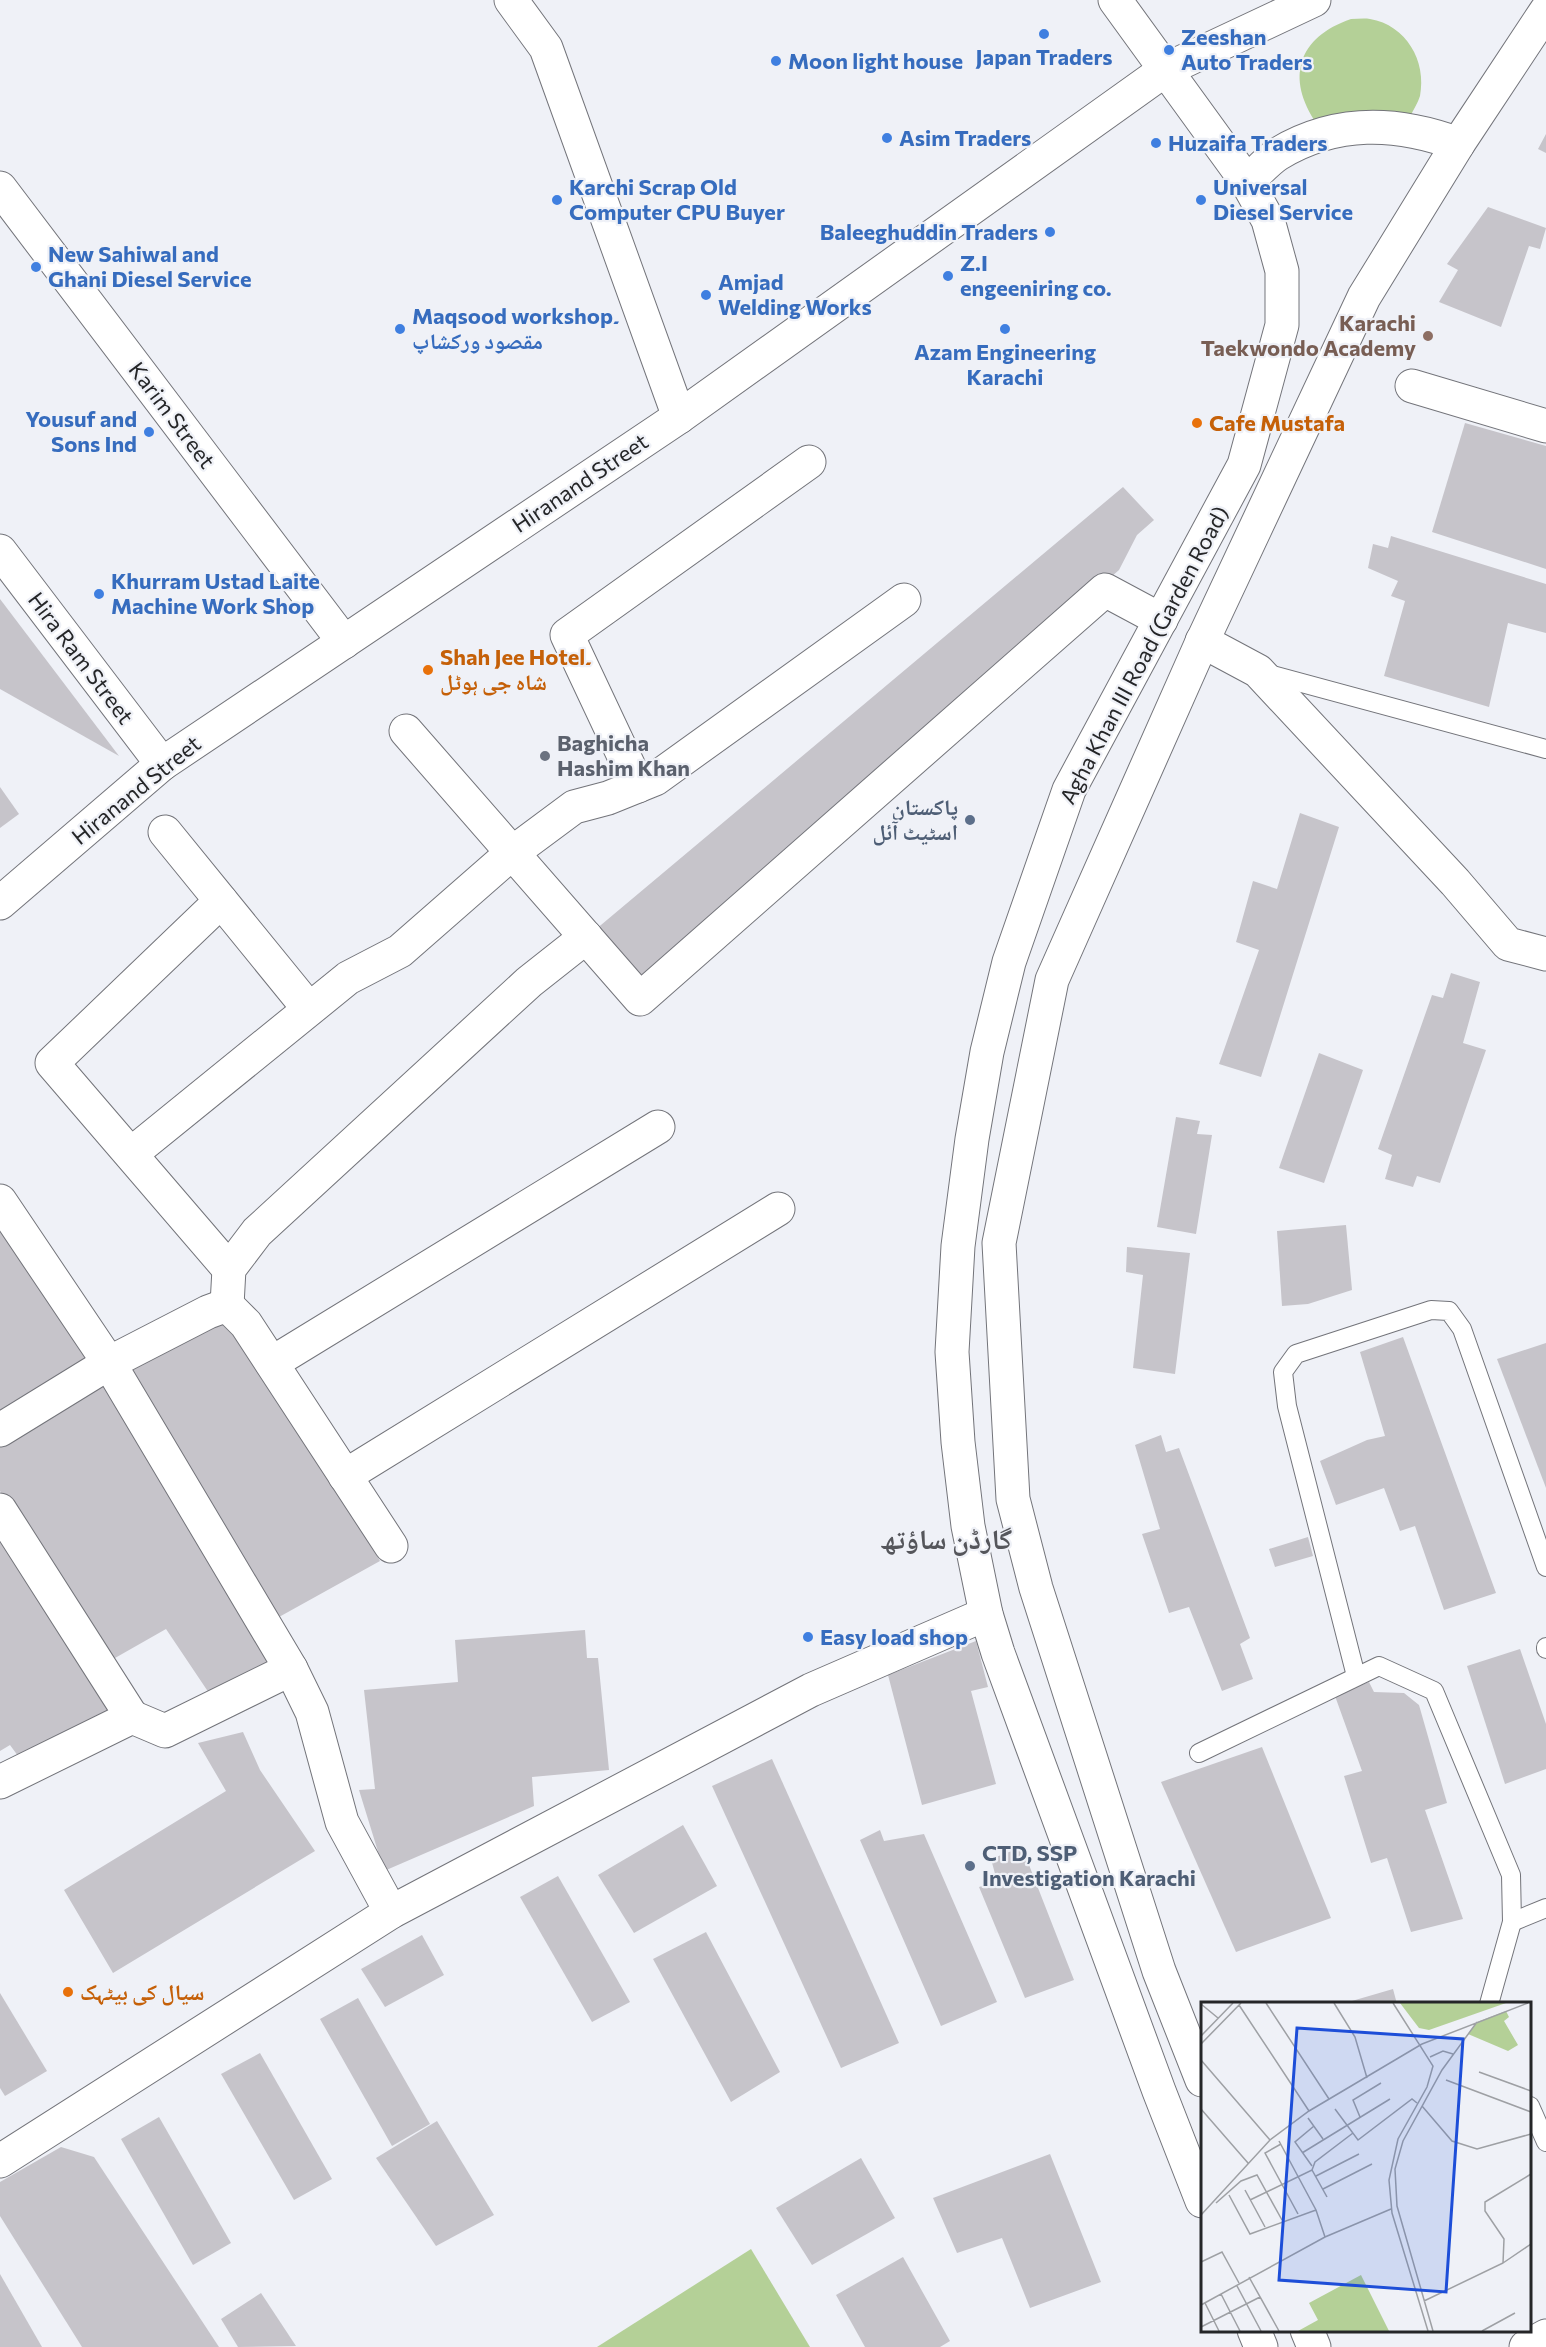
<svg xmlns="http://www.w3.org/2000/svg" width="1546" height="2347" viewBox="0 0 1546 2347" font-family="Commissioner,'Noto Naskh Arabic',sans-serif">
  <rect width="100%" height="100%" fill="#eff1f7"/>
  <!-- green -->
  <g fill="#b4d097">
    <path d="M1351,19C1357,19 1364,18 1370,19C1406,25 1427,61 1420,96C1418,103 1413,110 1410,117L1317,124C1285,78 1298,37 1351,19Z"/>
    <path d="M751,2249L810,2347H597Z"/>
  </g>
  <!-- building -->
  <g fill="#c6c4ca">
    <path d="M1546,134V153L1538,149Z"/>
    <path d="M1488,207L1546,228L1540,249L1529,246L1501,327L1439,302L1458,270L1447,264Z"/>
    <path d="M1465,423L1546,446V569L1432,532Z"/>
    <path d="M1123,487L1154,520L1137,535L1119,570L645,986L595,930Z"/>
    <path d="M1391,536L1546,584V633L1508,623L1489,707L1384,676L1405,601L1391,596L1398,581L1368,568L1373,544L1388,548Z"/>
    <path d="M0,599L119,756L0,689Z"/>
    <path d="M0,787L19,814L0,828Z"/>
    <path d="M1300,813L1339,827L1261,1077L1219,1064L1259,950L1236,942L1253,881L1277,889Z"/>
    <path d="M1451,973L1480,982L1463,1043L1486,1050L1440,1183L1417,1176L1413,1187L1385,1179L1392,1155L1378,1149L1432,995L1443,998Z"/>
    <path d="M1319,1053L1363,1070L1324,1183L1279,1168Z"/>
    <path d="M1176,1117L1200,1121L1197,1134L1212,1135L1196,1234L1157,1227Z"/>
    <path d="M0,1218L95,1359L0,1419Z"/>
    <path d="M1346,1225L1352,1290L1308,1304L1282,1306L1277,1231Z"/>
    <path d="M1127,1247L1190,1253L1175,1374L1133,1368L1143,1275L1126,1272Z"/>
    <path d="M220,1313L240,1346L256,1354L380,1561L270,1622L121,1371Z"/>
    <path d="M1403,1337L1496,1593L1444,1610L1415,1526L1400,1531L1384,1488L1336,1505L1320,1461L1367,1440L1385,1436L1360,1352Z"/>
    <path d="M1546,1343V1488L1497,1359Z"/>
    <path d="M108,1372L276,1660L213,1699L166,1629L108,1662L0,1491V1439Z"/>
    <path d="M1161,1435L1166,1452L1179,1448L1250,1638L1240,1644L1253,1679L1222,1691L1189,1607L1169,1613L1142,1534L1160,1529L1135,1445Z"/>
    <path d="M0,1530L114,1709L21,1760L10,1745L0,1751Z"/>
    <path d="M1308,1537L1313,1556L1275,1567L1269,1549Z"/>
    <path d="M585,1630L587,1658H598L609,1770L532,1777L534,1806L384,1871L359,1790L375,1789L364,1690L458,1682L455,1640Z"/>
    <path d="M976,1641L988,1687L971,1691L996,1784L922,1805L888,1675Z"/>
    <path d="M1520,1649L1546,1724V1769L1505,1784L1467,1666Z"/>
    <path d="M1369,1682L1374,1692L1404,1693L1419,1705L1447,1803L1425,1810L1463,1919L1411,1932L1387,1858L1371,1863L1344,1776L1362,1771L1335,1696Z"/>
    <path d="M243,1732L260,1770L315,1851L113,1973L64,1890L226,1791L198,1743Z"/>
    <path d="M1262,1747L1331,1918L1236,1952L1161,1782Z"/>
    <path d="M772,1759L899,2043L841,2068L712,1786Z"/>
    <path d="M683,1825L717,1886L634,1933L598,1875Z"/>
    <path d="M880,1830L884,1841L924,1834L997,2002L941,2026L860,1840Z"/>
    <path d="M1022,1847L1074,1980L1025,1998L979,1887L997,1881L991,1859Z"/>
    <path d="M558,1876L630,2002L592,2022L520,1897Z"/>
    <path d="M706,1932L780,2072L731,2102L653,1959Z"/>
    <path d="M422,1935L444,1975L385,2007L361,1969Z"/>
    <path d="M1393,1989L1397,2004H1345V2003Z"/>
    <path d="M0,1993L47,2071L5,2096L0,2088Z"/>
    <path d="M358,1998L430,2124L392,2146L320,2019Z"/>
    <path d="M260,2053L332,2179L294,2200L221,2074Z"/>
    <path d="M159,2117L231,2243L193,2265L121,2139Z"/>
    <path d="M437,2121L494,2215L436,2246L376,2158Z"/>
    <path d="M61,2147L94,2157L219,2347H82L0,2216V2182Z"/>
    <path d="M1050,2154L1101,2282L1030,2308L1002,2238L957,2253L933,2198Z"/>
    <path d="M861,2158L895,2218L812,2265L776,2208Z"/>
    <path d="M903,2257L950,2341L940,2347H865L836,2295Z"/>
    <path d="M0,2274L42,2347H0Z"/>
    <path d="M261,2293L296,2346L238,2347L221,2319Z"/>
  </g>
  <g fill="none" stroke-linecap="round" stroke-linejoin="round">
    <defs>
      <g id="lane">
        <path d="M1265,673L1546,749"/>
        <path d="M1546,1647V1649"/>
        <path d="M1356,1676L1287,1406L1283,1372L1296,1354L1431,1310L1449,1311L1462,1329L1546,1567"/>
        <path d="M1199,1753L1379,1666L1434,1691L1511,1875L1512,1922L1489,2004"/>
        <path d="M1512,1922L1546,1908"/>
        <path d="M1530,2106L1546,2142"/>
      </g>
      <g id="street">
        <path d="M511,0L546,48L679,417"/>
        <path d="M1247,182C1257,173 1267,161 1278,154C1336,119 1396,121 1458,144"/>
        <path d="M0,188L344,642"/>
        <path d="M1412,386L1546,426"/>
        <path d="M0,551L162,764"/>
        <path d="M1202,641L1258,671L1455,882L1508,944L1546,954"/>
        <path d="M406,731L640,999L1105,590L1161,620"/>
        <path d="M638,786L567,635L809,462"/>
        <path d="M165,832L309,1009"/>
        <path d="M221,901L52,1063L229,1269"/>
        <path d="M131,1154L348,978L400,951L512,853L574,807L608,798L655,779L904,600"/>
        <path d="M0,1201L109,1363L291,1669L312,1712L342,1822L391,1912"/>
        <path d="M227,1305L229,1269L257,1232L529,982L586,937"/>
        <path d="M272,1363L658,1127"/>
        <path d="M0,1430L109,1363L208,1312L227,1305L246,1324L391,1546"/>
        <path d="M345,1476L778,1209"/>
        <path d="M0,1510L132,1717"/>
        <path d="M0,1782L132,1717L165,1731L291,1669"/>
        <path d="M0,2161L391,1912L811,1690L986,1614"/>
        <path d="M1526,2347L1546,2336"/>
      </g>
      <g id="secondary">
        <path d="M1115,0L1247,182L1268,220L1282,271V325L1244,465L1069,790L1009,962L987,1052L972,1139L958,1246L952,1352L958,1442L968,1526L986,1614L998,1653L1159,2091L1202,2201"/>
        <path d="M0,903L162,764L679,417L1165,70L1314,0"/>
        <path d="M1202,2080L1159,1971L1036,1588L1013,1499L999,1243L1052,980L1202,642L1364,297L1458,144L1546,11"/>
        <path d="M1254,2330L1261,2347"/>
        <path d="M1307,2330L1314,2347"/>
      </g>
    </defs>
    <!-- lane casing -->
    <use href="#lane" stroke="#73747a" stroke-width="20"/>
    <!-- street casing -->
    <use href="#street" stroke="#73747a" stroke-width="35"/>
    <!-- secondary casing -->
    <use href="#secondary" stroke="#73747a" stroke-width="35"/>
    <!-- lane -->
    <use href="#lane" stroke="#fff" stroke-width="18"/>
    <!-- street -->
    <use href="#street" stroke="#fff" stroke-width="33"/>
    <!-- secondary -->
    <use href="#secondary" stroke="#fff" stroke-width="33"/>
  </g>
  <!-- markers -->
  <g fill="#3f7fe0" stroke="#eff1f7" stroke-width="2">
    <circle cx="1044" cy="34" r="6"/>
    <circle cx="1169" cy="50" r="6"/>
    <circle cx="776" cy="61" r="6"/>
    <circle cx="887" cy="138" r="6"/>
    <circle cx="1156" cy="143" r="6"/>
    <circle cx="557" cy="200" r="6"/>
    <circle cx="1201" cy="200" r="6"/>
    <circle cx="1050" cy="232" r="6"/>
    <circle cx="36" cy="267" r="6"/>
    <circle cx="948" cy="276" r="6"/>
    <circle cx="706" cy="295" r="6"/>
    <circle cx="400" cy="329" r="6"/>
    <circle cx="1005" cy="329" r="6"/>
    <circle cx="149" cy="432" r="6"/>
    <circle cx="99" cy="594" r="6"/>
    <circle cx="808" cy="1637" r="6"/>
  </g>
  <circle fill="#8d6e63" stroke="#eff1f7" stroke-width="2" cx="1428" cy="336" r="6"/>
  <g fill="#e8710a" stroke="#eff1f7" stroke-width="2">
    <circle cx="1197" cy="423" r="6"/>
    <circle cx="428" cy="670" r="6"/>
    <circle cx="68" cy="1992" r="6"/>
  </g>
  <circle fill="#6b7280" stroke="#eff1f7" stroke-width="2" cx="545" cy="756" r="6"/>
  <g fill="#5c6f8a" stroke="#eff1f7" stroke-width="2">
    <circle cx="970" cy="820" r="6"/>
    <circle cx="970" cy="1866" r="6"/>
  </g>
  <g text-anchor="middle" stroke-width="4.5" stroke-linejoin="round" paint-order="stroke">
    <!-- shop labels -->
    <g font-size="22" font-weight="bold" fill="#366cbe" stroke="#eff1f7" text-anchor="start">
      <text x="1181" y="45">Zeeshan<tspan x="1181" dy="25">Auto Traders</tspan></text>
      <text x="1044" y="65" text-anchor="middle">Japan Traders</text>
      <text x="788" y="69">Moon light house</text>
      <text x="899" y="146">Asim Traders</text>
      <text x="1168" y="151">Huzaifa Traders</text>
      <text x="569" y="195">Karchi Scrap Old<tspan x="569" dy="25">Computer CPU Buyer</tspan></text>
      <text x="1213" y="195">Universal<tspan x="1213" dy="25">Diesel Service</tspan></text>
      <text x="1038" y="240" text-anchor="end">Baleeghuddin Traders</text>
      <text x="48" y="262">New Sahiwal and<tspan x="48" dy="25">Ghani Diesel Service</tspan></text>
      <text x="960" y="271">Z.I<tspan x="960" dy="25">engeeniring co.</tspan></text>
      <text x="718" y="290">Amjad<tspan x="718" dy="25">Welding Works</tspan></text>
      <text x="412" y="324">Maqsood workshop۔<tspan x="412" dy="25">مقصود ورکشاپ</tspan></text>
      <text x="1005" y="360" text-anchor="middle">Azam Engineering<tspan x="1005" dy="25">Karachi</tspan></text>
      <text x="137" y="427" text-anchor="end">Yousuf and<tspan x="137" dy="25">Sons Ind</tspan></text>
      <text x="111" y="589">Khurram Ustad Laite<tspan x="111" dy="25">Machine Work Shop</tspan></text>
      <text x="820" y="1645">Easy load shop</text>
    </g>
    <!-- education labels -->
    <g font-size="22" font-weight="bold" fill="#785e54" stroke="#eff1f7" text-anchor="end">
      <text x="1416" y="331">Karachi<tspan x="1416" dy="25">Taekwondo Academy</tspan></text>
    </g>
    <!-- street labels -->
    <g font-size="22" fill="#252628" stroke="#eff1f7">
      <text transform="translate(172 415) rotate(53)" y="8">Karim Street</text>
      <text transform="translate(580 483) rotate(-34)" y="8">Hiranand Street</text>
      <text transform="translate(1144 655) rotate(-62)" y="8">Agha Khan III Road (Garden Road)</text>
      <text transform="translate(81 658) rotate(53)" y="8">Hira Ram Street</text>
      <text transform="translate(136 790) rotate(-39)" y="8">Hiranand Street</text>
    </g>
    <!-- food labels -->
    <g font-size="22" font-weight="bold" fill="#c56008" stroke="#eff1f7" text-anchor="start">
      <text x="1209" y="431">Cafe Mustafa</text>
      <text x="440" y="665">Shah Jee Hotel۔<tspan x="440" dy="25">شاہ جی ہوٹل</tspan></text>
      <text x="80" y="2000">سیال کی بیٹہک</text>
    </g>
    <!-- worship labels -->
    <g font-size="22" font-weight="bold" fill="#5b616d" stroke="#eff1f7" text-anchor="start">
      <text x="557" y="751">Baghicha<tspan x="557" dy="25">Hashim Khan</tspan></text>
    </g>
    <!-- service labels -->
    <g font-size="22" font-weight="bold" fill="#4e5e75" stroke="#eff1f7" text-anchor="end">
      <text x="958" y="815">پاکستان<tspan x="958" dy="25">اسٹیٹ آئل</tspan></text>
      <text x="982" y="1861" text-anchor="start">CTD, SSP<tspan x="982" dy="25">Investigation Karachi</tspan></text>
    </g>
    <!-- district labels -->
    <g font-size="28" font-weight="bold" fill="#55565b" stroke="#eff1f7">
      <text x="946" y="1549">گارڈن ساؤتھ</text>
    </g>
  </g>
  <!-- overview -->
  <g transform="translate(1201 2002)">
    <rect width="330" height="330" fill="#eff1f7"/>
    <path d="M199,1H305L228,28L218,26ZM305,9L308,15L303,19L317,43L307,49L267,32L276,20ZM160,273L188,329H97L117,318L108,301Z" fill="#b4d097"/>
    <path fill="none" stroke="#9ea0a4" stroke-width="1.5" d="M65,1L128,97M133,1L154,35L166,76M192,1L232,64L226,85L197,137L188,178L191,211L227,329M0,2L17,16M38,3L108,109M0,34L32,1M0,42L40,1M221,42L327,1M229,55L242,49L252,52M0,58L69,138M278,70L330,89M245,78L330,110M221,104L251,139L276,147L330,132M0,107L47,161M134,107L157,138L211,97L216,101M159,115L152,98L180,81M107,116L122,137M78,139L115,208L124,235M80,142L64,151L97,212M101,151L189,97M111,164L94,140L113,124M111,168L114,160L152,131M115,174L158,152M122,187L171,162M44,188L64,225M28,193L49,232L115,208M49,198L111,168L126,195M15,201L40,179L56,173L81,218M0,213L69,138L108,109L221,42M0,260L21,250L38,281M302,261L330,242M48,275L78,329M36,284L60,329M20,292L39,329M223,299L302,261L303,237L284,209V200L330,172M4,301L18,329M0,303L124,235L190,207M0,325L59,295M232,329L196,204L194,167L202,139L241,68L276,20M281,329L314,311"/>
    <path fill="#1d4ed8" fill-opacity="0.15" stroke="#1d4ed8" stroke-width="3" d="M96,26L262,37L245,290L78,278Z"/>
    <rect width="330" height="330" fill="none" stroke="#252628" stroke-width="3"/>
  </g>
</svg>
